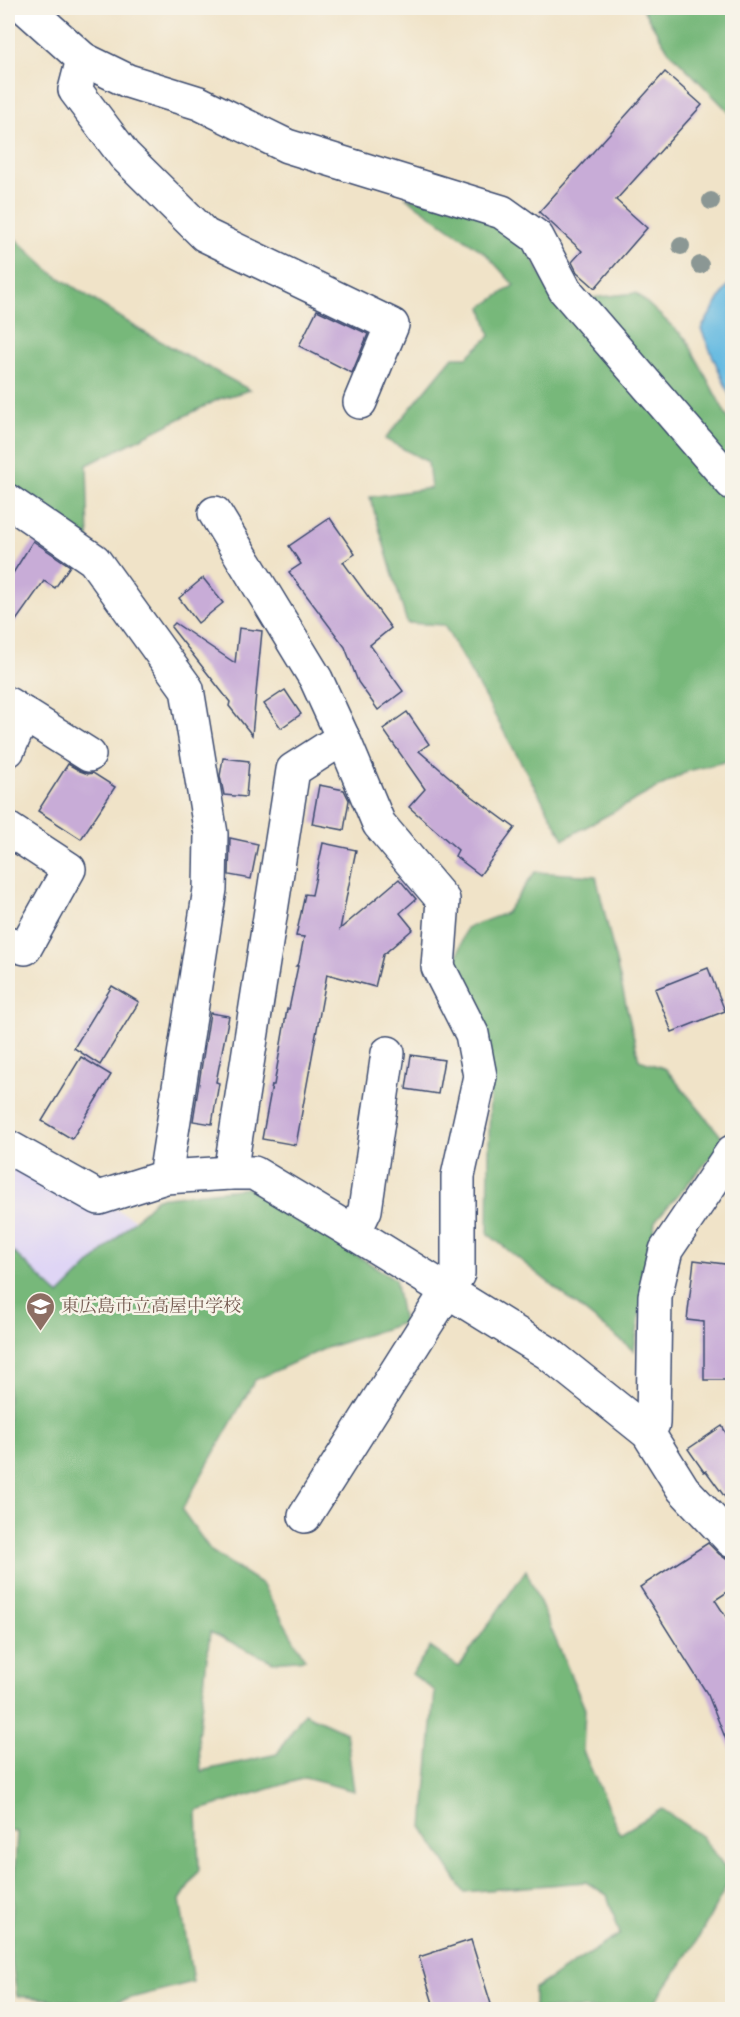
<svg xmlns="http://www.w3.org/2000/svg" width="740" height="2017" viewBox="0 0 740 2017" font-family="'IM FELL English','Noto Serif JP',serif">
  <rect width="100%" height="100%" fill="#f7f3e8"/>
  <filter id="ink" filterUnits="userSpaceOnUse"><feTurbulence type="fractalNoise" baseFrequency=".0167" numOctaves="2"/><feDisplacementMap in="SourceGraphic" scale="12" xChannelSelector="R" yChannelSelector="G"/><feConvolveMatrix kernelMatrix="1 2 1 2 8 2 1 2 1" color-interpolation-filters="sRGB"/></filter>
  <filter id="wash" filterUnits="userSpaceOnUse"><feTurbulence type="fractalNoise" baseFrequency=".008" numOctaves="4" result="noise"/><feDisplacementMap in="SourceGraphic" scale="24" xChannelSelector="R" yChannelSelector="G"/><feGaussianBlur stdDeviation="1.35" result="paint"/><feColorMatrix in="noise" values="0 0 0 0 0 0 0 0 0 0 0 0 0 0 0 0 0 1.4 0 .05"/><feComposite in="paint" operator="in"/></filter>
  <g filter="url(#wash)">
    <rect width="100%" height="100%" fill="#f0e3c8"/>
    <!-- built -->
    <path fill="#dfd5f5" d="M8,1152L136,1220L8,1444Z"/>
    <!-- forest -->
    <g fill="#77b87a" stroke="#49746c" stroke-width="1.5">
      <path d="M642,8H732V115L668,50Z"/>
      <path d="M405,197L494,215L523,240L555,302L636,293L686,339L732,426V760L688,771L564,839L444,625L407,623L370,497L431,488L428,462L385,439L453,357H467L490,336L482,307L514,285L486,254Z"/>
      <path d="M8,232L52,273L140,330L250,390L219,399L87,465L89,541L8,483Z"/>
      <path d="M535,872L596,876L639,1060L666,1069L725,1141L655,1221L634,1351L488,1234L490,1074L452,974L466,928L506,913Z"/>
      <path d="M248,1188L395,1279L403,1323L326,1348L255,1380L182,1510L211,1551L262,1584L305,1659L273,1662L210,1632L198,1736L201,1771L277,1754L304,1713L346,1732L354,1791L305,1778L197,1811L199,1870L180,1900L193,1982L104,2005L17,1996L10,1950L17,1832L8,1831V1247L59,1295L157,1198Z"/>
      <path d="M526,1570L585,1709L583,1751L620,1834L662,1809L701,1836L732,1876L695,1944L656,2000L653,2009H534V1989L620,1934L607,1895L586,1882L464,1892L423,1828L435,1691L412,1674L430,1647L459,1667Z"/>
    </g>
    <!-- water -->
    <path fill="#65bae1" stroke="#4074a0" stroke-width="1.5" d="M732,284V401L701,329L728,285Z"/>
    <g id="blocks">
      <!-- building -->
      <g fill="#c8acd7">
        <path d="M665,72L702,105L616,200L647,228L595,288L577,272L572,262L582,251L539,212Z"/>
        <path d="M317,310L368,334L352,373L299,346Z"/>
        <path d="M330,518L355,554L343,562L391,628L370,645L403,691L378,710L358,682L345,647L289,572L301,564L289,546Z"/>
        <path d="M33,541L70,566L55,588L44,581L8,632V581Z"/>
        <path d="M203,578L223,603L198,623L179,598Z"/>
        <path d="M175,623L235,663L239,628L262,631L252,735L229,706L230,702L171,627Z"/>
        <path d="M285,690L301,714L281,728L264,704Z"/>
        <path d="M407,712L429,744L419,751L469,794L515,828L480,875L455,856L458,850L409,807L425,789L383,729Z"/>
        <path d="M223,758L249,761L246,797L224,795L220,776Z"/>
        <path d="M68,764L80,771L88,774L93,773L115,787L81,839L38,811Z"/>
        <path d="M319,785L344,790L349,800L344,830L312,824Z"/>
        <path d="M230,838L258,844L251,879L229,875Z"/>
        <path d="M323,843L356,850L340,929L399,879L416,899L400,913L413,929L383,955L375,987L327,974L296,1145L262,1139L272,1085H274L287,1009H289L298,966H296L299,963L304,937L296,936L305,894L312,895Z"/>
        <path d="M708,968L725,1011L672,1032L655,989Z"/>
        <path d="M112,986L139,1002L100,1065L74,1048Z"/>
        <path d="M210,1013L229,1016L216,1082L219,1083L212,1124L193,1121Z"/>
        <path d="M411,1055L444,1060L438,1094L406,1089Z"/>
        <path d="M81,1057L111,1075L72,1139L42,1121Z"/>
        <path d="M694,1260L732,1265V1380H704V1322L687,1320Z"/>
        <path d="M722,1426L732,1443V1507L706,1471L704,1472L688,1449Z"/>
        <path d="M708,1543L719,1554L726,1559H732V1589L715,1600L732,1626V1751L731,1752L708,1695L640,1587Z"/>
        <path d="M471,1940L491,2004L473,2010H435L419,1957Z"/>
      </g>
    </g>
  </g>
  <g filter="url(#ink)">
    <use href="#blocks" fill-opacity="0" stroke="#3b4a6e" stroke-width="1.5"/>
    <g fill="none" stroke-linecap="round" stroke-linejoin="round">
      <defs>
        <g id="minor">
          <path d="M26,8L83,59L128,81L199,103L287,146L502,212L537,237L565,290L732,483"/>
          <path d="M83,59L75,90L124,155L205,235L392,325L360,402"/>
          <path d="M8,501L94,560L187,689L211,834L210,889L165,1177"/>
          <path d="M215,513L316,679L343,738L379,824L443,900L438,967L472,1034L480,1076L458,1176V1274L305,1516"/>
          <path d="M8,704L89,755"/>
          <path d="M8,750L24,714"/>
          <path d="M8,829L69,869L25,948L8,943"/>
          <path d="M8,1147L99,1198L165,1177L230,1173H254L354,1233L548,1353L648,1433L683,1489L732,1541"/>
          <path d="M230,1173L293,770L343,738"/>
          <path d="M354,1233L365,1210L388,1053"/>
          <path d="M648,1433L653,1424L655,1296L666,1250L732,1152"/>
        </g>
      </defs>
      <!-- minor casing -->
      <use href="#minor" stroke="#3b4a6e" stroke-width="36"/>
      <!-- minor -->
      <use href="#minor" stroke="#fff" stroke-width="33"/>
    </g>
    <!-- trees -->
    <g fill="#8b9794">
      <circle cx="711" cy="201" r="9"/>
      <circle cx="681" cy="246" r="9"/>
      <circle cx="700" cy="265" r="9"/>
    </g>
  </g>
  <!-- icons -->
  <defs>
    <symbol id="school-pin" viewBox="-11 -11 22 30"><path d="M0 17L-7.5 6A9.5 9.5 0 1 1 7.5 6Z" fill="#8d6e63" stroke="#f7f3e8"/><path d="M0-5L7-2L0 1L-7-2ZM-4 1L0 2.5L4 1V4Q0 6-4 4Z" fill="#fff"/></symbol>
  </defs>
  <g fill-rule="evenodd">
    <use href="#school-pin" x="24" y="1290" width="33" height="45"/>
  </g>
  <g text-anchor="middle" stroke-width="5" stroke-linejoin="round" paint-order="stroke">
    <!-- education labels -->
    <g font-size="18" fill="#785e54" stroke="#f7f3e8" text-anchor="start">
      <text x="61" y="1312">東広島市立高屋中学校</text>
    </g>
  </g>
  <!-- margin -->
  <rect width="740" height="2017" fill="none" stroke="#f7f3e8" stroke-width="30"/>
</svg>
